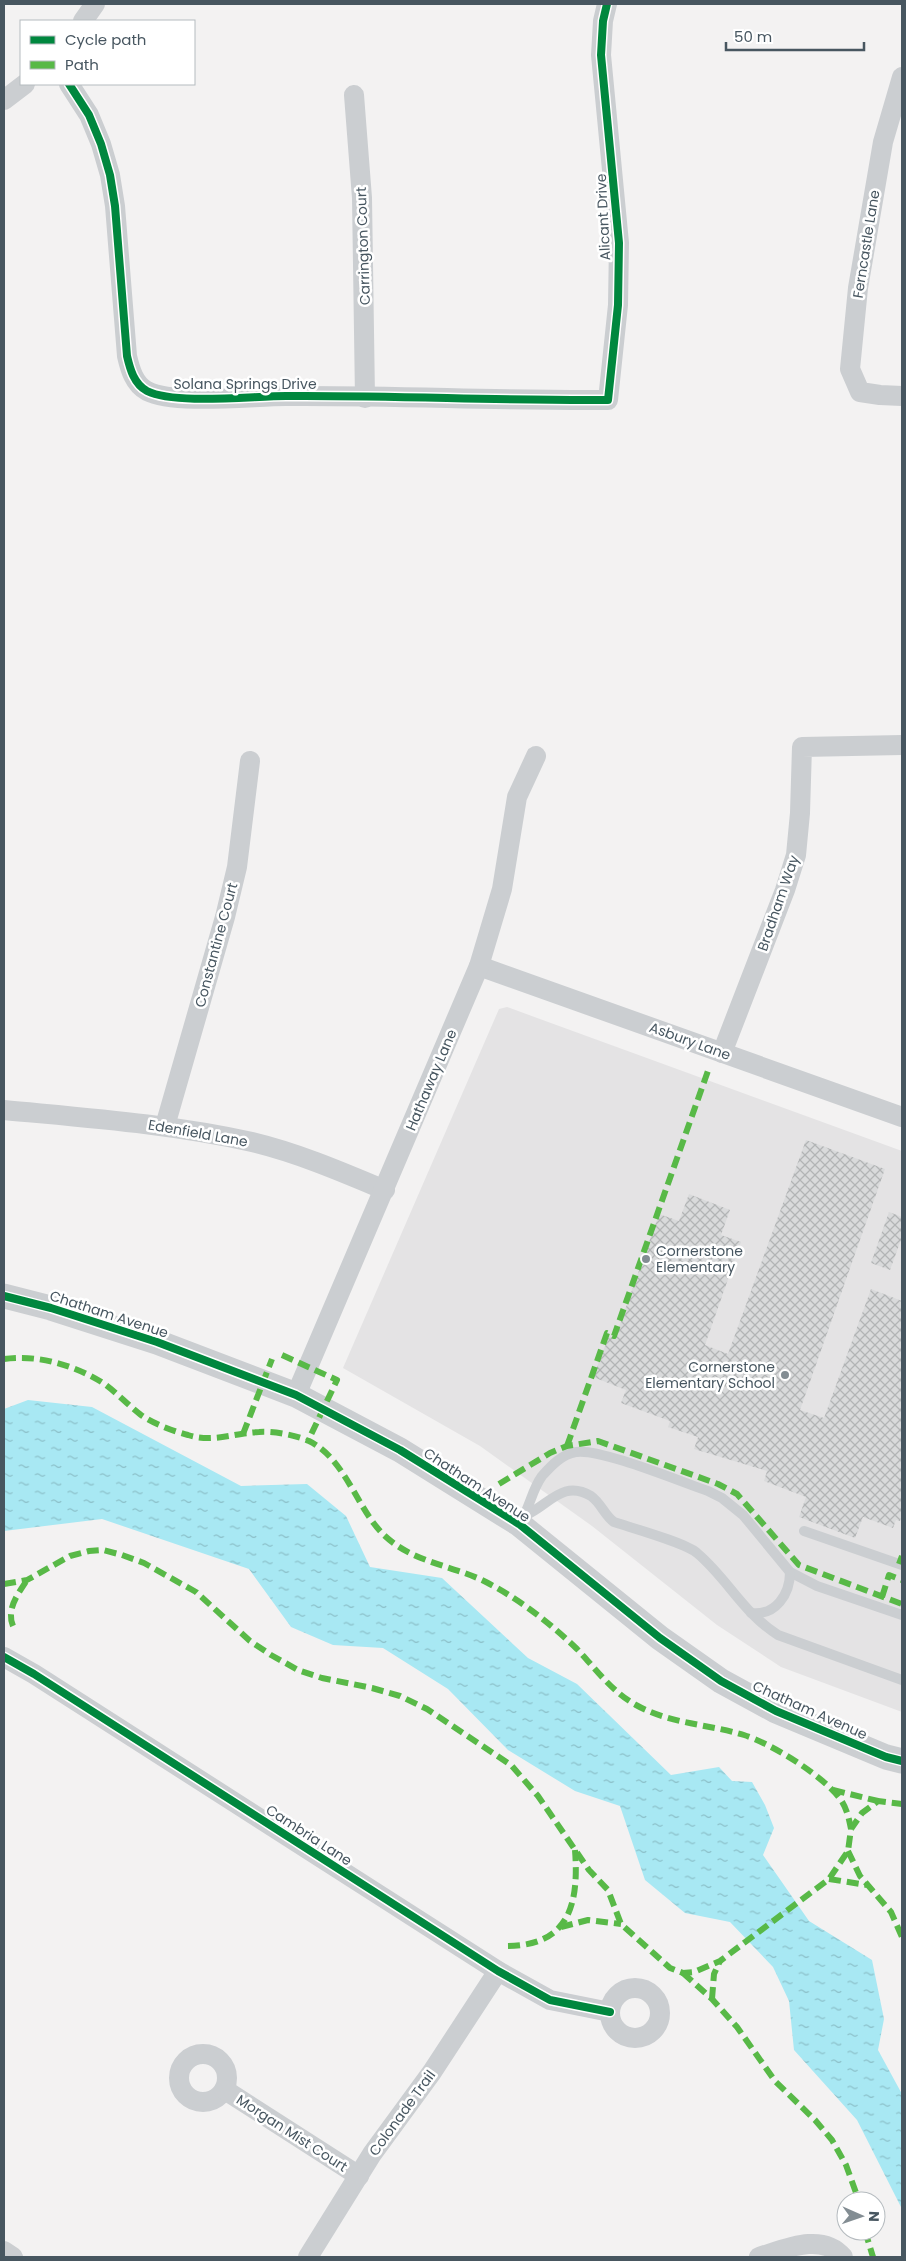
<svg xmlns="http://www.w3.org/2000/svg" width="906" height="2261" viewBox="0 0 906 2261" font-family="Poppins,sans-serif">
  <defs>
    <pattern id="water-ripples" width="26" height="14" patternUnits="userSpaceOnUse" patternTransform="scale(1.25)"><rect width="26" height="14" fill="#a8e8f3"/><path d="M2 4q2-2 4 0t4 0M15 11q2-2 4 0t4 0" fill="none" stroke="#8bbfc8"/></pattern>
    <pattern id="building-cross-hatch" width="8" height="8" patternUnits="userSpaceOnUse" patternTransform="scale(1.25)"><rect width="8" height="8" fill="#d9dadb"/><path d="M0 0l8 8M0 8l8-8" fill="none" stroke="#b2b4b5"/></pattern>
  </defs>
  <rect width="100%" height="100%" fill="#f3f2f2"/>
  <!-- education -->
  <path fill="#e4e3e4" d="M507,1007L902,1151V1712L781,1667L717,1625L592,1526L480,1446L343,1368L499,1009Z"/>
  <!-- water -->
  <path fill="url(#water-ripples)" d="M28,1400L92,1407L241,1486L307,1484L346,1516L370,1567L442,1578L528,1658L577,1684L671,1775L719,1767L732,1781L752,1782L765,1805L774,1828L763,1855L809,1921L872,1960L884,2019L878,2050L902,2094V2209L857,2120L794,2050L789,2001L773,1967L730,1922L685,1913L645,1880L620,1806L575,1791L508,1750L448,1689L383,1648L333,1645L291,1627L249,1569L102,1519L4,1531V1409Z"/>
  <!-- building -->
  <g fill="url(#building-cross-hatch)">
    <path d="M806,1140L885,1169L800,1410L824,1418L871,1289L902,1301V1514L900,1521L896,1520L893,1528L863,1517L855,1538L799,1517L806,1497L764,1481L767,1471L694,1449L698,1437L668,1427L670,1421L621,1403L626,1390L593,1377L609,1336L615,1338L659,1214L679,1221L689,1194L730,1210L721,1235L741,1242L705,1345L728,1354Z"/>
    <path d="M889,1212L902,1217V1237L890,1270L871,1263Z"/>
  </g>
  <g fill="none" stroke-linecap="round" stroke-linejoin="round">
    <!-- service -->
    <g stroke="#cbced1" stroke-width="10">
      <path d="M526,1515C549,1505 563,1479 591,1496C601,1503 605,1516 614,1522C632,1528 686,1543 697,1553C727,1578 743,1613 778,1635L902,1680"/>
      <path d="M519,1524C530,1509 531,1491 542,1476C551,1466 562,1454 576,1452C600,1448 681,1482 708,1491L722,1498L743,1515L790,1572L817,1586L902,1615"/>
      <path d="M804,1531L902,1565"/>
      <path d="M751,1613C776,1616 790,1594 790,1572"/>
    </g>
    <!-- minor -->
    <g stroke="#cbced1" stroke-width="20">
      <path d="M83,21L95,4"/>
      <path d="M902,77L883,142L858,288L850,369L860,392L880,395L902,396"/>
      <path d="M69,84L89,115L101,144L110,175L115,206L127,356C130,369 134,384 147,391C175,405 252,396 286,396C393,395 501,401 608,400L618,305L619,243L601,55L603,21L607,4"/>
      <path d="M354,95L362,198L365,398"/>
      <path d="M4,100L25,84"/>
      <path d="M479,966L902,1117"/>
      <path d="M722,1053L785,890L796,855L800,813L802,747L902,745"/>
      <path d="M4,1110C87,1118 171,1124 252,1142C298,1153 342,1172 385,1190"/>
      <path d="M165,1126L225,917L237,867L250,761"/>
      <path d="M296,1395L479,966L502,889L517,797L536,756"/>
      <path d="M4,1657L34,1674L498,1971L550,2000L610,2012"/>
      <circle cx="635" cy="2013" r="25"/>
      <circle cx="203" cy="2078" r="24"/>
      <path d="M225,2090L359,2176"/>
      <path d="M4,2251L13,2257"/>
      <path d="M308,2257L372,2154L432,2072L498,1971"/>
      <path d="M759,2257C785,2249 822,2232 843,2257"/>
    </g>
    <!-- tertiary -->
    <path stroke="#cbced1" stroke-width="25" d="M4,1296L51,1308L157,1342L296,1395L400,1450L519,1524L660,1638L721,1681L776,1711L886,1757L902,1761"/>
    <!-- quiet -->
    <g stroke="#58b947" stroke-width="6" stroke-dasharray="12 6" stroke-linecap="butt">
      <path d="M282,1355L337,1380L308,1441"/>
      <path d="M4,1359C38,1354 78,1366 106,1385C118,1394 129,1406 141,1415C154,1424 173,1431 188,1435C213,1443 234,1433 259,1432C274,1431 295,1435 309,1441C346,1459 357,1510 385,1536C414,1563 452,1565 486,1582C519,1599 550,1623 577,1649C595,1668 612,1692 636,1705C670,1724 708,1724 744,1735C772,1744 824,1776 841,1800C847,1809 849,1819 851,1829"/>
      <path d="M243,1434L272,1359"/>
      <path d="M567,1446L607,1333L614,1336L709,1068"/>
      <path d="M499,1484L550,1453L567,1446L598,1441L718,1484L737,1494L799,1565L902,1604"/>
      <path d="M899,1564L902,1556"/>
      <path d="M4,1584L27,1580L70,1556L89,1551L103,1550L122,1555L144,1563L196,1592L250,1641L271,1655L298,1670L322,1678L372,1688L400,1696L427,1709L511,1765L538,1796L589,1870L608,1890L621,1924L670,1968L683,1973L694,1972L720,1961L829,1879L848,1851L851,1829L862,1813L878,1801L902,1804"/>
      <path d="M882,1597L889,1575L902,1580"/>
      <path d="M13,1626C6,1609 18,1594 27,1580"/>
      <path d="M833,1790L878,1801"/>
      <path d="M848,1851L860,1876L891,1912L902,1937"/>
      <path d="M829,1879L867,1885"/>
      <path d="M561,1927L588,1920L621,1924"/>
      <path d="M508,1946C570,1945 579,1903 575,1850"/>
      <path d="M683,1973L712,1999L737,2027L775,2081L815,2120L832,2140L846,2165L859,2201"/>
      <path d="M712,1999L714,1974L720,1961"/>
      <path d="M865,2231L873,2257"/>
    </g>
    <defs>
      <g id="cycleway">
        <path d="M69,84L89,115L101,144L110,175L115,206L127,356C130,369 134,384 147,391C175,405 252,396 286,396C393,395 501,401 608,400L618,305L619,243L601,55L603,21L607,4"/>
        <path d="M4,1296L51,1308L157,1342L296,1395L400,1450L519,1524L660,1638L721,1681L776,1711L886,1757L902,1761"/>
        <path d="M4,1657L34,1674L498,1971L550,2000L610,2012"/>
      </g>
    </defs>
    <!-- cycleway casing -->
    <use href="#cycleway" stroke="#fff" stroke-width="11"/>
    <!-- cycleway -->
    <use href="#cycleway" stroke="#00873e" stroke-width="8"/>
  </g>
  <!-- markers -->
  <g fill="#838d93" stroke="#fff" stroke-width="2">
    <circle cx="646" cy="1259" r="5"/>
    <circle cx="785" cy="1375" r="5"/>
  </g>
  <g text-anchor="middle" stroke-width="5" stroke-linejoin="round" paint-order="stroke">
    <!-- street labels -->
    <g font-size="14" fill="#475660" stroke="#fff">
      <text transform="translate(603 217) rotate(-93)" y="5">Alicant Drive</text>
      <text transform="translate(866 244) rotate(-81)" y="5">Ferncastle Lane</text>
      <text transform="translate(363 246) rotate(-92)" y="5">Carrington Court</text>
      <text x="245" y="389">Solana Springs Drive</text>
      <text transform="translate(778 903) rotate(-71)" y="5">Bradham Way</text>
      <text transform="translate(216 945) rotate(-75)" y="5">Constantine Court</text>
      <text transform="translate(690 1041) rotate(20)" y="5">Asbury Lane</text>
      <text transform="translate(431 1080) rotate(-67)" y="5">Hathaway Lane</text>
      <text transform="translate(198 1133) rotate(10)" y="5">Edenfield Lane</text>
      <text transform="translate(109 1314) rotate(18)" y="5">Chatham Avenue</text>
      <text transform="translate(477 1485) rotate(33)" y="5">Chatham Avenue</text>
      <text transform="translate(810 1710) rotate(24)" y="5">Chatham Avenue</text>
      <text transform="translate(309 1835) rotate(33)" y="5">Cambria Lane</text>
      <text transform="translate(402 2113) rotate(-54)" y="5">Colonade Trail</text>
      <text transform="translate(292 2133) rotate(33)" y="5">Morgan Mist Court</text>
    </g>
    <!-- poi labels -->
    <g font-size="14" fill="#475660" stroke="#fff" text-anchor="start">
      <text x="656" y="1256">Cornerstone<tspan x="656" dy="16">Elementary</tspan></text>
      <text x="775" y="1372" text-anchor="end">Cornerstone<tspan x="775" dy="16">Elementary School</tspan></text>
    </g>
  </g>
  <!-- border -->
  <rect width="906" height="2261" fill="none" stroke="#475660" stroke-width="10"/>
  <!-- legend -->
  <rect x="20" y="20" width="175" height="65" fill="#ffffff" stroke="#b5bbbf"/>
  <rect x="30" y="36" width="25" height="8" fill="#00873e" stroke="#b5bbbf"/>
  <text x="65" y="45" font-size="15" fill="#475660">Cycle path</text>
  <rect x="30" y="61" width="25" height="8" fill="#58b947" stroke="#b5bbbf"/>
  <text x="65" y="70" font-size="15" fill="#475660">Path</text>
  <!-- north arrow -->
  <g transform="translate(861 2216) rotate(92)"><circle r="24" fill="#ffffff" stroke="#b5bbbf"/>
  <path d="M0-4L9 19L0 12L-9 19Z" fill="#838d93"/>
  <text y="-8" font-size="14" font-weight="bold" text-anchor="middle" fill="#475660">N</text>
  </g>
  <!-- scale -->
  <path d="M726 42v8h138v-8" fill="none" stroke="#475660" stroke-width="2.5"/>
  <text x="734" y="42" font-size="15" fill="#475660" stroke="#ffffff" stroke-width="4" paint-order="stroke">50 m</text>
</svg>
